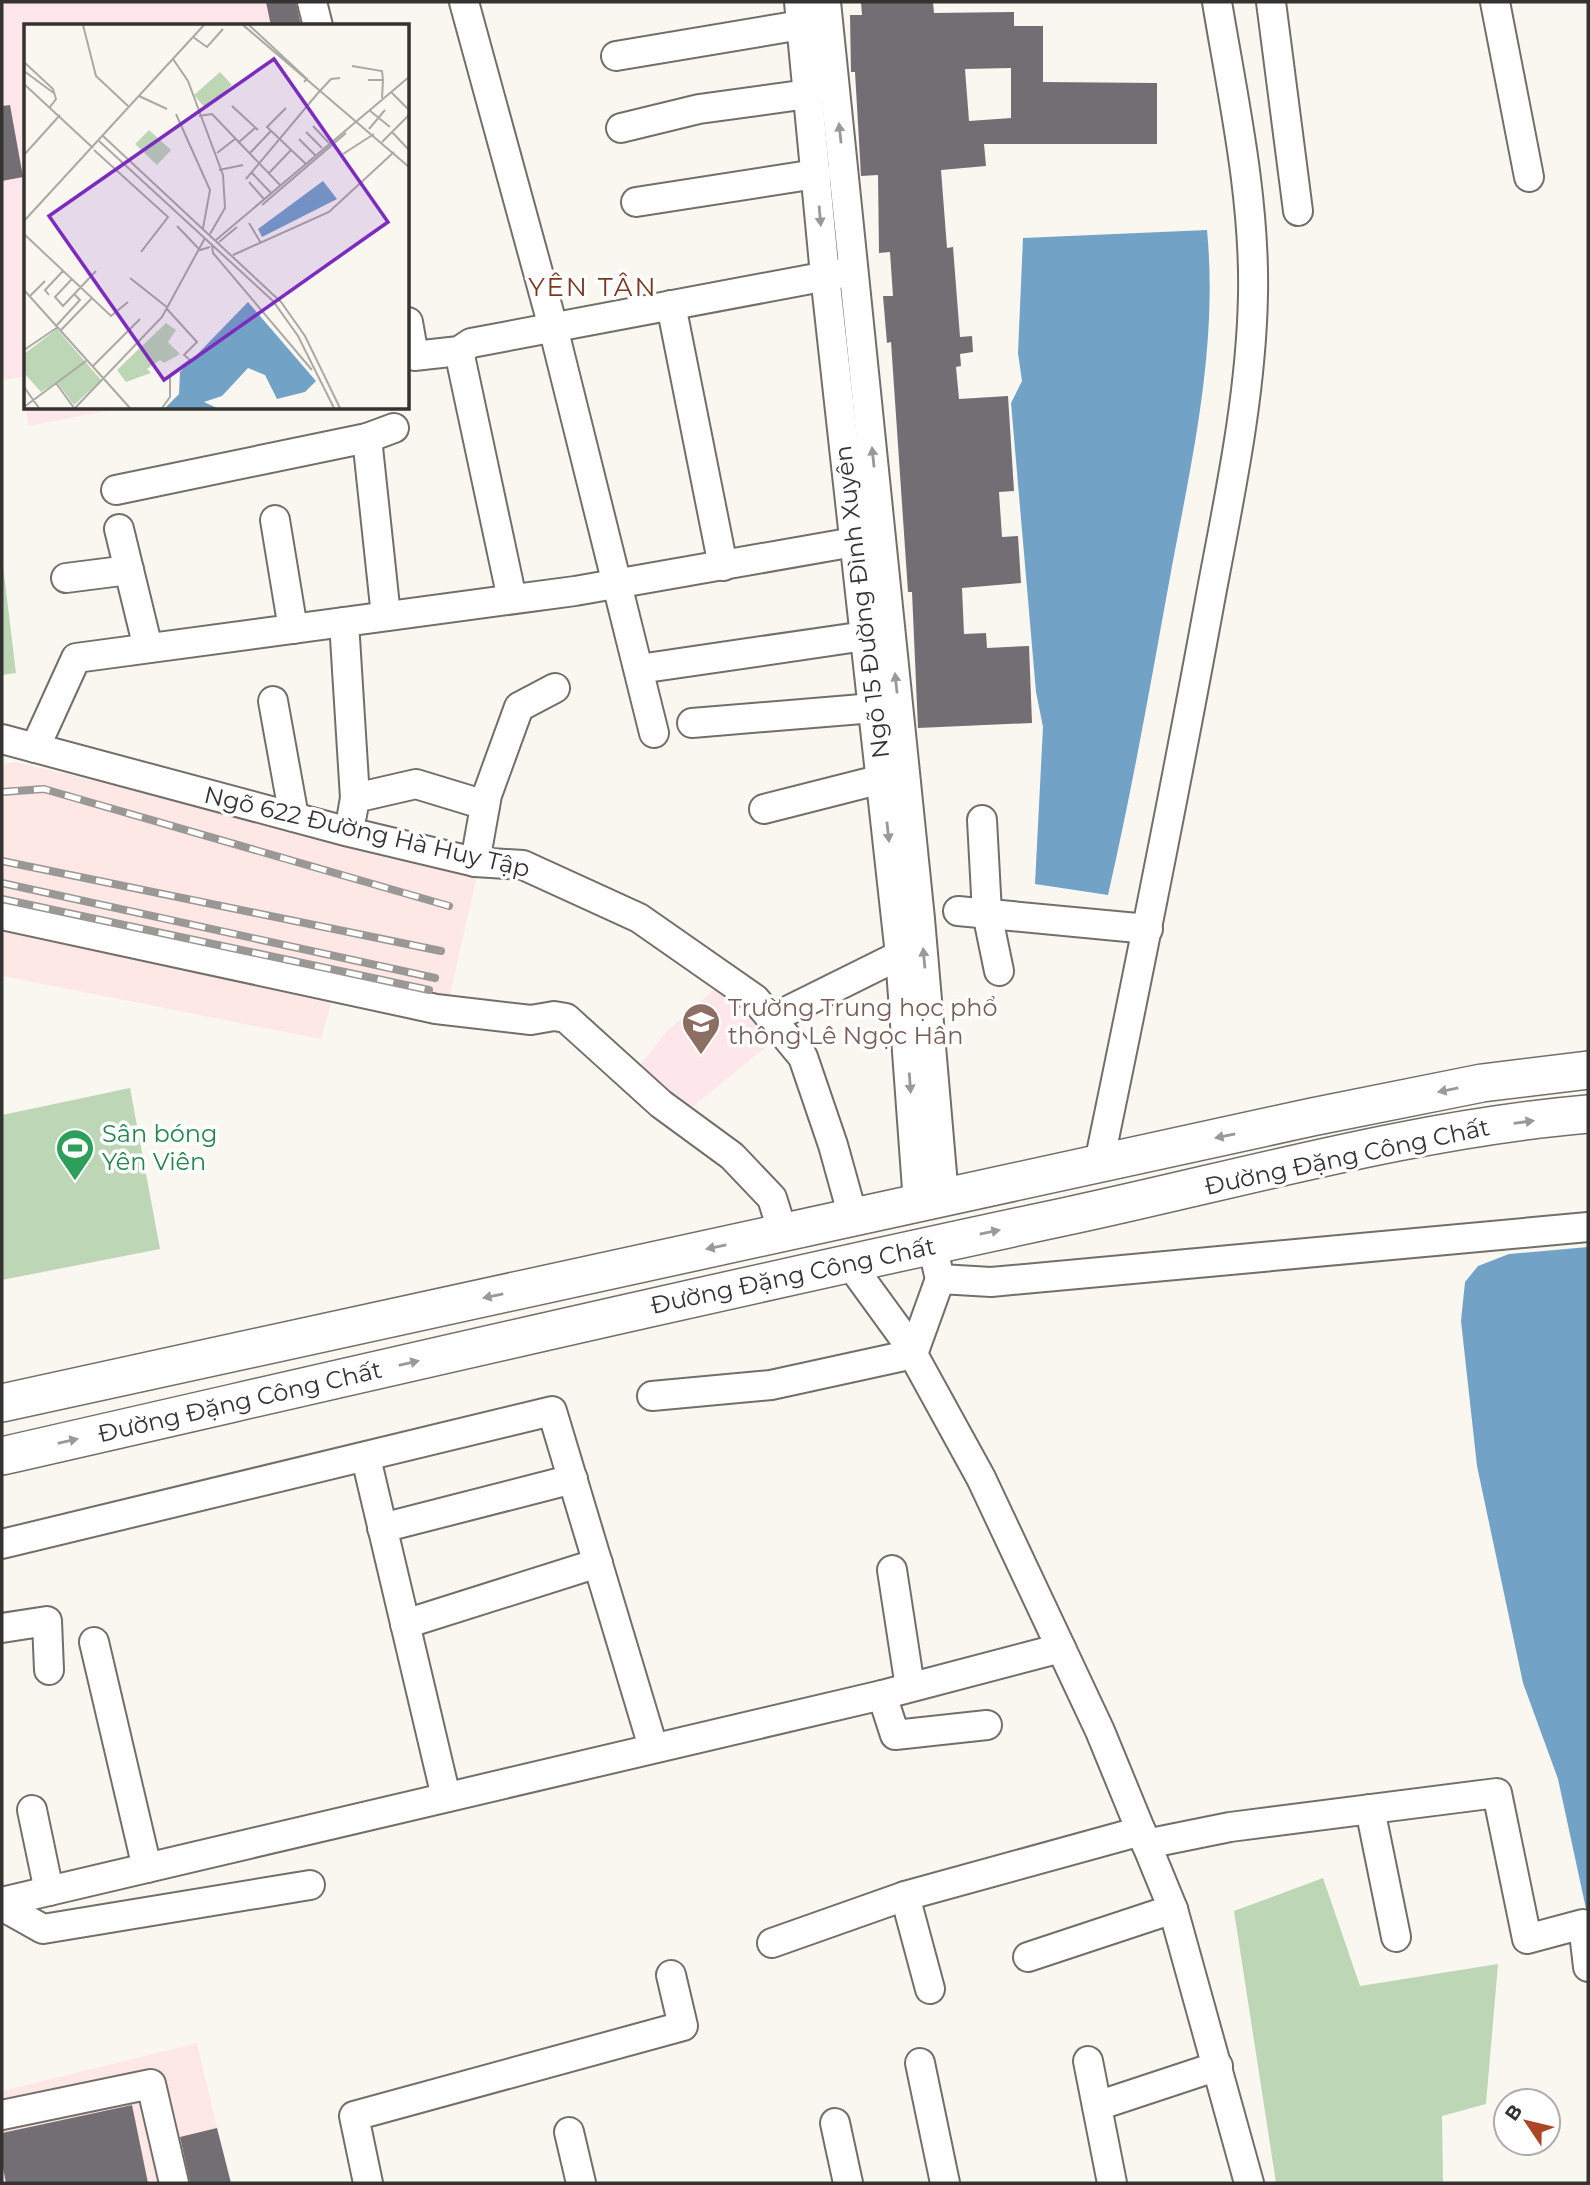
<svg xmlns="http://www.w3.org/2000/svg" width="1590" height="2185" viewBox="0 0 1590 2185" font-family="Montserrat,sans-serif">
  <rect width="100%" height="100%" fill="#faf7f1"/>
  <!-- industrial -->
  <g fill="#fee8e6">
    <path d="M15,762L478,871L445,1017L334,994L321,1039L2,976V764Z"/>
    <path d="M197,2043L230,2183H2V2091Z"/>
  </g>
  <!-- education -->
  <g fill="#fde7ea">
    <path d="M2,2H317L321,26H26V407L23,377L2,380Z"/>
    <path d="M26,408H122L28,426Z"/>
    <path d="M721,983L776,1039L684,1114L634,1073L667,1031Z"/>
  </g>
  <!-- green -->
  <g fill="#bdd6b6">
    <path d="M2,558L16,673L2,675Z"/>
    <path d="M130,1088L160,1249L2,1280V1115Z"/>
    <path d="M1323,1878L1360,1986L1498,1964L1486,2104L1442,2116L1443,2183H1276L1234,1911Z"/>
  </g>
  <!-- water -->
  <g fill="#72a3c7">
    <path d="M1207,230C1218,344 1193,455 1172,566C1152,676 1133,786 1108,895L1035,884L1043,727L1036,692L1011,403L1022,381L1018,353L1023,238Z"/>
    <path d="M1588,1247V1918L1558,1779L1523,1683L1477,1466L1461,1321L1465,1282L1478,1266L1509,1254Z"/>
  </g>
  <!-- building -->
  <g fill="#726e73" fill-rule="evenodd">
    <path d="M266,2H296L301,26H271Z"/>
    <path d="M861,2H933L934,13L1014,12V26H1043V82L1157,83V144H984L986,166L941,170L947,248L953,247L960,337L972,336L973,352L960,354L961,366L956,367L959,399L1008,396L1014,491L999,492L1002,537L1018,536L1021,583L962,588L964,634L986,633L987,648L1029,646L1032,723L918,728L912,592H908L891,342L887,343L883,296H893L890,252L879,253L878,175L861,176L855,72H851L850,15H862ZM1011,68V118L969,121L965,69Z"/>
    <path d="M10,105L23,177L2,181V106Z"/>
    <path d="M132,2105L148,2183H6L2,2163V2133Z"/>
    <path d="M217,2128L231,2183H190L180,2137Z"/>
  </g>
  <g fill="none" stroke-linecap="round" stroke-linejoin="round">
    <defs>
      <g id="minor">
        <path d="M312,2L318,26"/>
        <path d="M464,2L553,327L654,733"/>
        <path d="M799,2L825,275L900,955L918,1203"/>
        <path d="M826,2L920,919L944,1197"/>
        <path d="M1271,2L1298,211"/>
        <path d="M1495,2L1529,177"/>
        <path d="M616,56L801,25"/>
        <path d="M621,128L699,109L808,94"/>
        <path d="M636,202L816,174"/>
        <path d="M671,305L723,566"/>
        <path d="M408,322L414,356L459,351L471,343L843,273"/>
        <path d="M459,351L512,599"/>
        <path d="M367,438L386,616"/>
        <path d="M116,490L367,438L394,428"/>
        <path d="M275,520L293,629"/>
        <path d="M119,529L148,648"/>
        <path d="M66,578L129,570"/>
        <path d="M344,622L355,798"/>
        <path d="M639,669L865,636"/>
        <path d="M273,701L294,817"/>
        <path d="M692,723L874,708"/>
        <path d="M2,739L349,832L475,862L523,865L639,918L755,999L803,1057L833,1145L853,1217"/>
        <path d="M35,748L76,658L575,591L854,542"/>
        <path d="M764,809L882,779"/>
        <path d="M352,815L355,798L416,784L485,805"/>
        <path d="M982,820L987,913L999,971"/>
        <path d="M475,862L487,795L519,707L555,688"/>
        <path d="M958,911L1148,929"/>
        <path d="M2,915L436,1009L531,1020L554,1016L566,1018L661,1104L732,1156L772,1198L783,1233"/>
        <path d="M771,1019L900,955"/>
        <path d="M1099,1163C1137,980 1174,796 1208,611C1227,507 1251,402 1253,295C1255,197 1233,98 1217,2"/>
        <path d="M932,1245L940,1279L991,1282L1588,1227"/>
        <path d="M848,1261L904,1338L981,1478L1100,1731L1173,1909L1249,2183"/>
        <path d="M652,1396L771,1385L913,1354L940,1279"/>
        <path d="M366,1458L446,1797"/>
        <path d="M382,1528L573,1479"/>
        <path d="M2,1544L552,1411L653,1747"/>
        <path d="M892,1570L910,1687"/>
        <path d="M405,1624L598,1563"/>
        <path d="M2,1628L47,1621L49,1670"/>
        <path d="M94,1642L147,1868"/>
        <path d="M882,1695L895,1735L987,1725"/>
        <path d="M1370,1809L1396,1937"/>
        <path d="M32,1810L49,1891"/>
        <path d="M1146,1844L1230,1827L1497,1793L1527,1939L1583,1924L1588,1967"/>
        <path d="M905,1896L930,1989"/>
        <path d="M2,1902L882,1695L1061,1648"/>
        <path d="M2,1906L43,1929L310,1885"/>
        <path d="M772,1943L905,1896L1141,1831"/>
        <path d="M1028,1957L1173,1909"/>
        <path d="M1088,2061L1112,2183"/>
        <path d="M920,2063L945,2183"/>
        <path d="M1097,2106L1218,2066"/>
        <path d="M2,2115L151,2084L174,2183"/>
        <path d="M835,2123L848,2183"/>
        <path d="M569,2132L581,2183"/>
        <path d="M368,2183L354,2116L683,2026L671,1975"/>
      </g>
      <g id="major">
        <path d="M2,1403L1312,1117L1482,1083L1588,1070"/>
        <path d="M2,1456C357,1375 712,1292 1068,1216C1240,1179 1413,1129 1588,1114"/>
      </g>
    </defs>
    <!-- minor casing -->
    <use href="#minor" stroke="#726f6a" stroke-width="32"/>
    <!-- major casing -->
    <use href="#major" stroke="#726f6a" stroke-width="40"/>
    <!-- minor -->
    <use href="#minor" stroke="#fff" stroke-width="28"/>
    <!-- major -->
    <use href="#major" stroke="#fff" stroke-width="37"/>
    <defs>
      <g id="rail">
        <path d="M2,792L44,789L449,906"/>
        <path d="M2,861L441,951"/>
        <path d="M2,883L435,978"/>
        <path d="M2,899L429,990"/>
      </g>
    </defs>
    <!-- rail casing -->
    <use href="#rail" stroke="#9a9894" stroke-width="8"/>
    <!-- rail -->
    <use href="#rail" stroke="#fff" stroke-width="5" stroke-dasharray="16" stroke-linecap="butt"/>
  </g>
  <!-- one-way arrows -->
  <defs><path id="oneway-solid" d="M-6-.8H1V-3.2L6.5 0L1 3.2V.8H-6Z" transform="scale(1.75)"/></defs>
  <g fill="#9a9998">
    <use href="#oneway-solid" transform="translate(840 133) rotate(-96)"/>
    <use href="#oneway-solid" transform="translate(820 216) rotate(85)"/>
    <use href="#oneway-solid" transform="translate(873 457) rotate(-96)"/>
    <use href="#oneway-solid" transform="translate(896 683) rotate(-96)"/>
    <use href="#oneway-solid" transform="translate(888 832) rotate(84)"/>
    <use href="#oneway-solid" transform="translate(924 958) rotate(-95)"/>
    <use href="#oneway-solid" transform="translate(910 1083) rotate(86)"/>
    <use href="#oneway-solid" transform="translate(1448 1090) rotate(169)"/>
    <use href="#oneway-solid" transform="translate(1524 1122) rotate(-8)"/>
    <use href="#oneway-solid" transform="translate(1225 1136) rotate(168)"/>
    <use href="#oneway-solid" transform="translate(990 1232) rotate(-12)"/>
    <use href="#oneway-solid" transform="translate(716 1247) rotate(168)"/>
    <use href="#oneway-solid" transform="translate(493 1296) rotate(168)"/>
    <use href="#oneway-solid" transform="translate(409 1363) rotate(-13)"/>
    <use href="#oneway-solid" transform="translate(68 1441) rotate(-13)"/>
  </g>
  <!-- icons -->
  <defs>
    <symbol id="school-pin" viewBox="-11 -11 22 30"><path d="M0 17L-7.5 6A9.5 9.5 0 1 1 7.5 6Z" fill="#8d6e63" stroke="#fff"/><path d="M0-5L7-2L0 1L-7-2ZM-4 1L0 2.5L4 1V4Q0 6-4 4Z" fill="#fff"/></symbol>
    <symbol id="stadium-pin" viewBox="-11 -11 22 30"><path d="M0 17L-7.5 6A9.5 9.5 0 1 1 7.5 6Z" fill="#2e9e5b" stroke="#fff"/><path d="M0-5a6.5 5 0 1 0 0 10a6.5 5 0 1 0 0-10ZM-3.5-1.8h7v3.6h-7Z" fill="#fff"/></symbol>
  </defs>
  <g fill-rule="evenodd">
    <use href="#school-pin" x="679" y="1000" width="44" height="60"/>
    <use href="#stadium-pin" x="53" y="1126" width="44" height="60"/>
  </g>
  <g text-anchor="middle" stroke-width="7" stroke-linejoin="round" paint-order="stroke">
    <!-- street labels -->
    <g font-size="24" fill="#353331" stroke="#fff">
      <text transform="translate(862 602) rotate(-97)" y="8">Ngõ 15 Đường Đình Xuyên</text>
      <text transform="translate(367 832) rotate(13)" y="8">Ngõ 622 Đường Hà Huy Tập</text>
      <text transform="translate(1347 1157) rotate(-12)" y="8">Đường Đặng Công Chất</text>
      <text transform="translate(793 1276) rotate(-12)" y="8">Đường Đặng Công Chất</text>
      <text transform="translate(240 1402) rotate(-13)" y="8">Đường Đặng Công Chất</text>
    </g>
    <!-- education labels -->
    <g font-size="24" fill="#785e54" stroke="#fff" text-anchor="start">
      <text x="728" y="1016">Trường Trung học phổ<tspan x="728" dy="28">thông Lê Ngọc Hân</tspan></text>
    </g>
    <!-- leisure labels -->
    <g font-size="24" fill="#27864d" stroke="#fff" text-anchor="start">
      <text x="102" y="1142">Sân bóng<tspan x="102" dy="28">Yên Viên</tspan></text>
    </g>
    <!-- neighbourhood labels -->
    <g font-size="26" letter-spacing="2" fill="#7c3823" stroke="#fff">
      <text x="593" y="296">YÊN TÂN</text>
    </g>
  </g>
  <!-- overview -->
  <g transform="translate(24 24)">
    <rect width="385" height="385" fill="#faf7f1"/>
    <path d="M196,48L208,61L182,85L170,71ZM125,106L147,126L133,141L111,120ZM142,299L152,306L144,318L156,330L140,339L136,336L123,345L127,349L102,358L93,346ZM33,305L77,356L50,381L33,358L17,368L0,349V330Z" fill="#bdd6b6"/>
    <path d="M299,157L313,175L238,213L234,205ZM224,278L292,357L281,368L253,375L241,351L224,344L198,372L180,378L193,384H141L155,370L156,348Z" fill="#72a3c7"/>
    <path fill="none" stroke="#aba9a4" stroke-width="2" d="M59,1L72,52L104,82M219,1L385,143M225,1L283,55L280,58M169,13L183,23L199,5M149,35L164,57L199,151L201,184L186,210M0,38L29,65L32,75L26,83M328,42L358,47L359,56M0,47L31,70M344,56H359L358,74M0,60L69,124M367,68L384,85M115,72L143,85M208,82L234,106M262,84L243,103L282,140M345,86L366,103M152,90L186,166L179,204M175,92L188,90L256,161M289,102L305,119M345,105L361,86M282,108L298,124M368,108L385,126M79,112L257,278L281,312L316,384M275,115L291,131M75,117L249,277L274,312L310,384M358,118L385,91M214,119L231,104M70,126L144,193L117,228M193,129L211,115M225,130L247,107M319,130L350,110M0,131L36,91M195,146L219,141M227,148L247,169M244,150L267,126M222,155L294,69L307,55L316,54M225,158L240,175M238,181L322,109M0,197L180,1M225,199L237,219M153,202L176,226L186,223M0,210L87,292L104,278M192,216L385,53M195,218L213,203M188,221L189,229L288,346M209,231L305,188L370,128M106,254L144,284M48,255L31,273L39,282L72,247M0,266L106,384M25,271L21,266L39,247M6,272L21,257M33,301L56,276L50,270M37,306L68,274M0,326L34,303M68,343L116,295M32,359L50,384M0,363L15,384M0,383L62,337M51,384L138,293L181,214M138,384L146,373V351L166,336L160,331L173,318L143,285"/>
    <path fill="#7b2cbf" fill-opacity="0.15" stroke="#7b2cbf" stroke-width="3.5" d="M250,35L364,198L140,356L25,192Z"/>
    <rect width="385" height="385" fill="none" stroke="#353331" stroke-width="3.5"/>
  </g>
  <!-- border -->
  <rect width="1590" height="2185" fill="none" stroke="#353331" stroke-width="7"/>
  <!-- north arrow -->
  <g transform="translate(1527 2122) rotate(305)"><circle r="33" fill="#ffffff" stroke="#aeadad" stroke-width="2"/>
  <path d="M0-5L12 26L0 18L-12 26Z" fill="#ae4625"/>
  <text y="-10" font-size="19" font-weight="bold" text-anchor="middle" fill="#353331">B</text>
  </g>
</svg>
